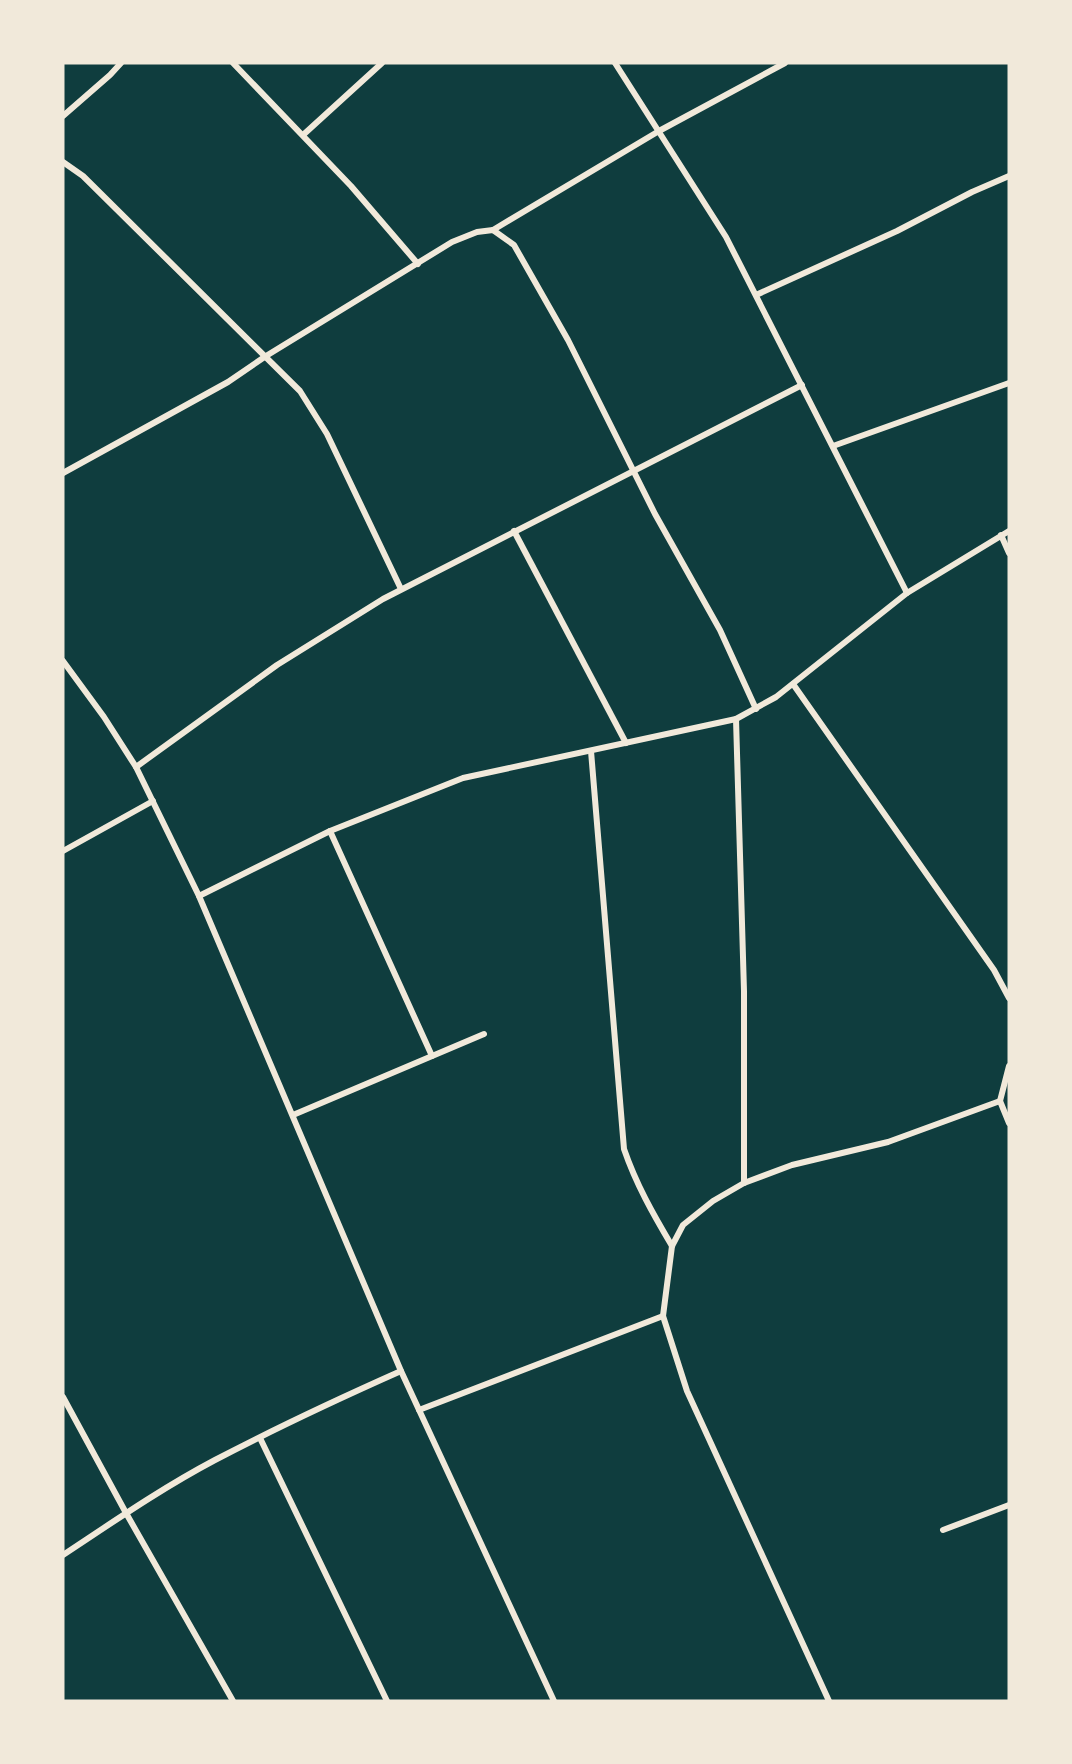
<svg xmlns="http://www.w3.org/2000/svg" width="1072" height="1764" viewBox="0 0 1072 1764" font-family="'Zilla Slab',serif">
  <rect width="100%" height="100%" fill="#0f3d3e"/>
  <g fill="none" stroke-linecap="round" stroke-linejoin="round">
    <!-- minor -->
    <g stroke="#f1e9da" stroke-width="6">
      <path d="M233,63L351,186L418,264"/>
      <path d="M615,63L726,237L907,593"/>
      <path d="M63,116L110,75L121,63"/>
      <path d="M303,135L382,63"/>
      <path d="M63,162L83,176L300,391L327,434L401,589"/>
      <path d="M493,230L659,131L785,63"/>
      <path d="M756,295L897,231L972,192L1009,176"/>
      <path d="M833,446L1009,383"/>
      <path d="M63,473L228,382L266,356L452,242L477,232L493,230L514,245L568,340L655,514L720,630L756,709"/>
      <path d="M514,531L626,743"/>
      <path d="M1001,535L1009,553"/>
      <path d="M63,661L104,717L136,767L199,896L401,1371L554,1701"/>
      <path d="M793,684L994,970L1009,998"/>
      <path d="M736,719L744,991V1183"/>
      <path d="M591,751L624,1149C636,1184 653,1214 672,1246"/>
      <path d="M136,767L277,665L383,599L802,385"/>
      <path d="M330,831L432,1056"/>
      <path d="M63,851L153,801"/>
      <path d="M199,896L330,831L463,778L736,719L776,697L907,593L1009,531"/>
      <path d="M1009,1066L1000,1101L1009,1123"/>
      <path d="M293,1115L484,1034"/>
      <path d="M63,1397L126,1513L233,1701"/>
      <path d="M419,1410L663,1316"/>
      <path d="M260,1438L387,1701"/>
      <path d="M943,1530L1009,1505"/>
      <path d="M63,1555C113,1522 162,1488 215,1460C276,1428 338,1399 401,1371"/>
      <path d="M829,1701L687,1391L663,1316L672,1246L683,1225L713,1201L744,1183L792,1165L888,1142L1000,1101"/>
    </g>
  </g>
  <!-- border -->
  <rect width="1072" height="1764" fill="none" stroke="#f1e9da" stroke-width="129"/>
</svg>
